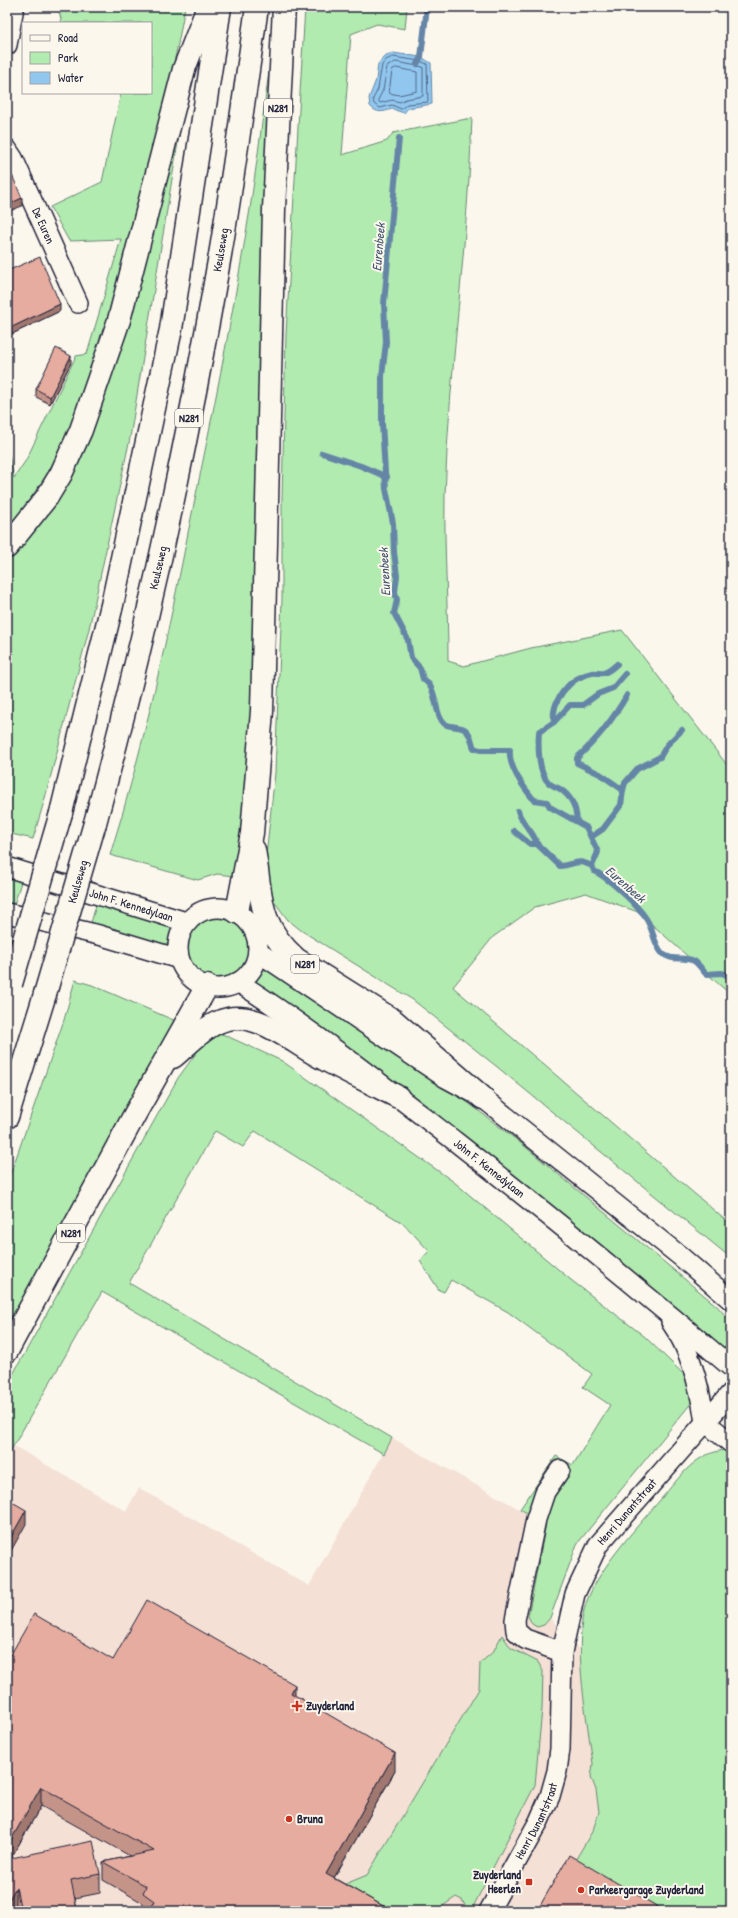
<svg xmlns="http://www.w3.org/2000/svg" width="738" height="1918" viewBox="0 0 738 1918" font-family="'Patrick Hand',sans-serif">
  <rect width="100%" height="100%" fill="#fbf7ec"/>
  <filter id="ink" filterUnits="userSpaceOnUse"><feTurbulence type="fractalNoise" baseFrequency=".025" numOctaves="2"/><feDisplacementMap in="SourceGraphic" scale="8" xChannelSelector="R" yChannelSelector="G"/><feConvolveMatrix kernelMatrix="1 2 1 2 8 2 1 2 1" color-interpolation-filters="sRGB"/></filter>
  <g filter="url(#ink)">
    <!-- built -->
    <path fill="#f4e0d5" d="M392,1438L546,1524L532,1591L544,1625L550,1618L579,1649L593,1764L591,1777L596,1790L599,1812L593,1830L546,1911H7V1457L14,1446L126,1511L139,1488L309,1586Z"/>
    <!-- green -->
    <g fill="#b1ebaf" stroke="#6a8675">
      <path d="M58,7H185C169,96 146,184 121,271C109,314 99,360 83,402C65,447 39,492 7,528V446L14,478L26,460L76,356L87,354L121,239L69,241L50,207L102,182L121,93H151V23H62Z"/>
      <path d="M305,7H407L405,29L377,24L351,34L342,155L387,141L393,133L472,118C468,244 449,369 445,495C444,550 448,605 448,661L464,666L531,648L622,630L731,770V995L638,912L586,893L535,907L493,937L453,987L731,1225V1258L496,1066L413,1000L302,931L288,920L270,896L265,865L275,773L282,600V498L286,334Z"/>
      <path d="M278,12L250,782L234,876L217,874L198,880L110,855C144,747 168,635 190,523C212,419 233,314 250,209C260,144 267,78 278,12Z"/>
      <path d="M185,99L130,438L89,629L45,798L33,839L7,833V562L46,512Z"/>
      <path d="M7,877L21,882L13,908L7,907Z"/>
      <path d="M97,902L176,927L171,939V950L90,926Z"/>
      <circle cx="218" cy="948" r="30"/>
      <path d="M261,965L420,1066L522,1144L717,1306L731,1322V1351L723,1348L511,1173L426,1108L251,982Z"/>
      <path d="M75,980L92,985L178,1022L7,1339V1184L64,1020Z"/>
      <path d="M220,1033L282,1061L454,1182L571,1280L644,1336L701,1391L577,1544L550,1618L544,1625L537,1627L532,1624L528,1616L546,1524L520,1509L556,1456L573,1465L610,1405L583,1387L592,1374L508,1312L451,1280L444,1292L439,1290L420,1261L429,1251L404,1224L255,1131L243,1147L215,1131L129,1283L392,1438L384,1454L102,1292L7,1457V1385L178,1078L205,1041Z"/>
      <path d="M727,1450L731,1453V1911H638L569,1871L593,1830L599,1812L596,1790L591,1777L593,1764C587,1718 574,1655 584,1610C593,1574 637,1527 661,1499C680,1477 695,1452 727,1450Z"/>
      <path d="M502,1635L511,1648L538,1662L543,1671L542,1709L535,1785L471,1911H466V1907L462,1900L456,1897L435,1911H359L343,1885L367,1875L479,1689L480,1663L493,1652Z"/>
    </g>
    <!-- water -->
    <path fill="#91c7ef" stroke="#6585a7" d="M393,53L421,57L431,63L432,104L408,108L404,113L392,109C383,112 377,114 370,106L369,98L376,80L378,64L384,57Z"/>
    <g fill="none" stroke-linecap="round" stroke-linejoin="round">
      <!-- shore -->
      <g stroke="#4e6483" stroke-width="1">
        <path d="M393,57L420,61L427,64L428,102L407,104L401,109L392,105L380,108L374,104L373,99L378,89L382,65L386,60Z"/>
        <path d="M396,62L423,67V96L406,99L400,102L392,100L380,103L378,100L383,90L387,67Z"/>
        <path d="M396,68L417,72V91L399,95L389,93L392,70Z"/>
      </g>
      <!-- stream -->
      <g stroke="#6585a7" stroke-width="6">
        <path d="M417,64L421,57L427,7"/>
        <path d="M399,138L384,304L386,342L382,376V423L386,489L393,523L394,552L397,576L395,592L397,600L394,613L408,640L411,658L420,668L423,679C438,689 433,707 442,721C448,731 463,721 470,736C472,740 472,744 474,748L480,750H510C508,767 524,788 534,800L547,802L550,807L586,827L598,852L592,866L594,871C609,878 641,908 648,922C654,933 654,944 662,953C671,962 683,956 694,961C698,963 702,970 706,974L722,973L731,977"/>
        <path d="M322,453L361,466L387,477"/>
        <path d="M554,722C551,700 570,677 592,673C596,672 601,674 604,673C609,671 614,667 617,664"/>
        <path d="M623,790L600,774L577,763V758C598,738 612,721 627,695"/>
        <path d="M518,811C522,825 534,831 537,844"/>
        <path d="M577,821C576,807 572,797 560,789C557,787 552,786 549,783C538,773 538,746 539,732L554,722L570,705H583L598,694L613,688L625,674"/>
        <path d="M514,831L530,844H537L560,866C575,865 576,858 592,866"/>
        <path d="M591,837L603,829L621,805L623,790L625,783L637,769L660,757L667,745L682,730"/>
      </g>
      <defs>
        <g id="minor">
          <path d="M7,45L14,7"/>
          <path id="s1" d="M7,149L13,158L78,303"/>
          <path id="s2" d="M7,867L186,922"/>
          <circle cx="218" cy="948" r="40"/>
          <path d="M7,913L99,935L179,959"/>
          <path d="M258,952L446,1078L483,1098L680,1256L731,1300"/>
          <path id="s3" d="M238,982C314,1031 385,1087 456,1142C549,1215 641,1290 731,1367"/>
          <path d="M671,1322C691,1350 700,1388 705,1422"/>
          <path d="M705,1422L731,1443"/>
          <path d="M560,1470L545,1492L536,1519L515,1620L516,1631L525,1639L562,1652"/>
          <path id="s4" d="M489,1911L539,1821L550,1796L557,1771L560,1749L562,1652L575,1594L598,1545L731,1393"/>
        </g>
        <g id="highway">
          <path d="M7,547L47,497L61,474L81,430L119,320L184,69L208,7"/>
          <path d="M61,813L112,605L171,329L220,7"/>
          <path id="s5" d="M95,823C146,636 187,446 220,255C234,173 245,90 257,7"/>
          <path d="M254,850C262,895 257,925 296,959L393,1020L483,1098"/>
          <path d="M237,912L252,833L262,711L274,209L284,7"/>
          <path d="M173,1057C189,1044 207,1023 228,1019C260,1012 296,1045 324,1059C348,1072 373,1084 398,1097"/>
          <path d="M7,1117L45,994"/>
          <path d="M7,1351L135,1114L207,986"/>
        </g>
      </defs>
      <!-- minor casing -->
      <use href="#minor" stroke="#22223b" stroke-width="22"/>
      <!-- highway casing -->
      <use href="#highway" stroke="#22223b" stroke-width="25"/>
      <!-- minor -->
      <use href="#minor" stroke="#fbf7ec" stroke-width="19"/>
      <!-- highway -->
      <use href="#highway" stroke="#fbf7ec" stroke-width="22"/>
      <defs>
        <g id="highway-bridge">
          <path d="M11,984L61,813"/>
          <path id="s6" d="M45,994L95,823"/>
        </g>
      </defs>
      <!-- highway-bridge casing -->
      <use href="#highway-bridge" stroke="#22223b" stroke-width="25" stroke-linecap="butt"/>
      <!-- highway-bridge -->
      <use href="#highway-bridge" stroke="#fbf7ec" stroke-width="22"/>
    </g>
    <!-- wall -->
    <g fill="#c59489" stroke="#22223b">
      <path d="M7,271L60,311L8,336L7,334Z"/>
      <path d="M71,363L50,404L36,397V389Z"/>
      <path d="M113,1660L295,1696L395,1771L334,1878L392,1911H143V1903L103,1880V1862L130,1856L41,1806L11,1858L100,1874V1893L75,1898L77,1911H17L16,1906L7,1911V1661Z"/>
    </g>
    <!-- shaded-wall -->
    <g fill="#a0786f" stroke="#22223b">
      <path d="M22,198V206L7,212V205Z"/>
      <path d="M60,304V311L8,336V329Z"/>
      <path d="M71,356V363L50,404V397Z"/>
      <path d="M26,1510V1524L7,1558V1544Z"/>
      <path d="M295,1685V1703L291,1693Z"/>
      <path d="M395,1753V1771L326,1892V1874Z"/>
      <path d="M41,1787V1806L7,1865V1847Z"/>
      <path d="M16,1887V1906L13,1911H7V1903Z"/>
    </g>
    <!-- building -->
    <g fill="#e5ac9f" stroke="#22223b">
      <path d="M7,166H8L22,198L7,205Z"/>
      <path d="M40,257L60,304L8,329L7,327V271Z"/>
      <path d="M56,348L71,356L50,397L36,389Z"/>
      <path d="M7,1499L26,1510L7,1544Z"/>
      <path d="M147,1600L295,1685L291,1693L395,1753L326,1874L392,1911H148L154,1901L143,1893L146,1886L103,1862L154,1851L41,1787L7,1847V1661L34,1614L113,1660Z"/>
      <path d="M93,1841L100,1874L71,1880L77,1910L71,1911H21L16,1887L7,1903V1859Z"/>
      <path d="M569,1855L665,1911H537Z"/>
    </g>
  </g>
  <!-- markers -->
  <g fill="#c8321e" stroke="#fbf7ec" stroke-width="1.5">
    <path d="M295 1700h4v4h4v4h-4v4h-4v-4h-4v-4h4z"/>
    <circle cx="289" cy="1819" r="4"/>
    <rect x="525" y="1878" width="8" height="8" rx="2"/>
    <circle cx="581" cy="1890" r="4"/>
  </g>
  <g text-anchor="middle" stroke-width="4" stroke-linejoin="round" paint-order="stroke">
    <!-- shield labels -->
    <g fill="#fbf7ec" stroke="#636270" stroke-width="1">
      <rect x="264" y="99" width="28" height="18" rx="3"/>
      <rect x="175" y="409" width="28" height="18" rx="3"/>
      <rect x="291" y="955" width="28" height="18" rx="3"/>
      <rect x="57" y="1224" width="28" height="18" rx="3"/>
    </g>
    <g font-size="11" font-weight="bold" fill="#22223b">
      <text x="278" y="112">N281</text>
      <text x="189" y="422">N281</text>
      <text x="305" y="968">N281</text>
      <text x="71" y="1237">N281</text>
    </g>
    <!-- street labels -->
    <g font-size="12" fill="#22223b" stroke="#fbf7ec">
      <text dy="4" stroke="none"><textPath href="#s1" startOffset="85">De Euren</textPath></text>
      <text dy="4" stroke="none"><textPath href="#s5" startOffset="587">Keulseweg</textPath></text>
      <text dy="4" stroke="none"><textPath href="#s5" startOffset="263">Keulseweg</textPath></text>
      <text dy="4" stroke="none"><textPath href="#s6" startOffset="117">Keulseweg</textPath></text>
      <text dy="4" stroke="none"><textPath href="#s2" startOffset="130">John F. Kennedylaan</textPath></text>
      <text dy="4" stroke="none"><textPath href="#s3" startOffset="313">John F. Kennedylaan</textPath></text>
      <text dy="4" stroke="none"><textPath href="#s4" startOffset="433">Henri Dunantstraat</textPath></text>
      <text dy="4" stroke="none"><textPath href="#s4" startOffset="102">Henri Dunantstraat</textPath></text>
    </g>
    <!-- poi labels -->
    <g font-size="12" font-weight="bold" fill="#22223b" stroke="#fbf7ec" text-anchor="start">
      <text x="306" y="1710">Zuyderland</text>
      <text x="297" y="1823">Bruna</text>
      <text x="521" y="1879" text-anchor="end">Zuyderland<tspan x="521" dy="14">Heerlen</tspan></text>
      <text x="589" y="1894">Parkeergarage Zuyderland</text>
    </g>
    <!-- water labels -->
    <g font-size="13" font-style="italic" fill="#435471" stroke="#fbf7ec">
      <text transform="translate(378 247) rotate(-85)" y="5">Eurenbeek</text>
      <text transform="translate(384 572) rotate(-93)" y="5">Eurenbeek</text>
      <text transform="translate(626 884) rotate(41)" y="5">Eurenbeek</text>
    </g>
  </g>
  <!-- margin -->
  <rect width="738" height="1918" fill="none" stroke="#fbf7ec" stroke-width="24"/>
  <rect x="12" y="12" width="714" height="1894" fill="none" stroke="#22223b" stroke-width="1.5" filter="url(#ink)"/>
  <!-- legend -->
  <rect x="22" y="22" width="130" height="72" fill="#fbf7ec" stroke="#a4a2a5"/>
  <rect x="30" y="35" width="20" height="6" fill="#fbf7ec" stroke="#a4a2a5"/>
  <text x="58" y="42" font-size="12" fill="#22223b">Road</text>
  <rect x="30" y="52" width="20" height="12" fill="#b1ebaf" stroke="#a4a2a5"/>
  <text x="58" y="62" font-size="12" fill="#22223b">Park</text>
  <rect x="30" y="72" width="20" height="12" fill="#91c7ef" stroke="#a4a2a5"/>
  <text x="58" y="82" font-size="12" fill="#22223b">Water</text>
</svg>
